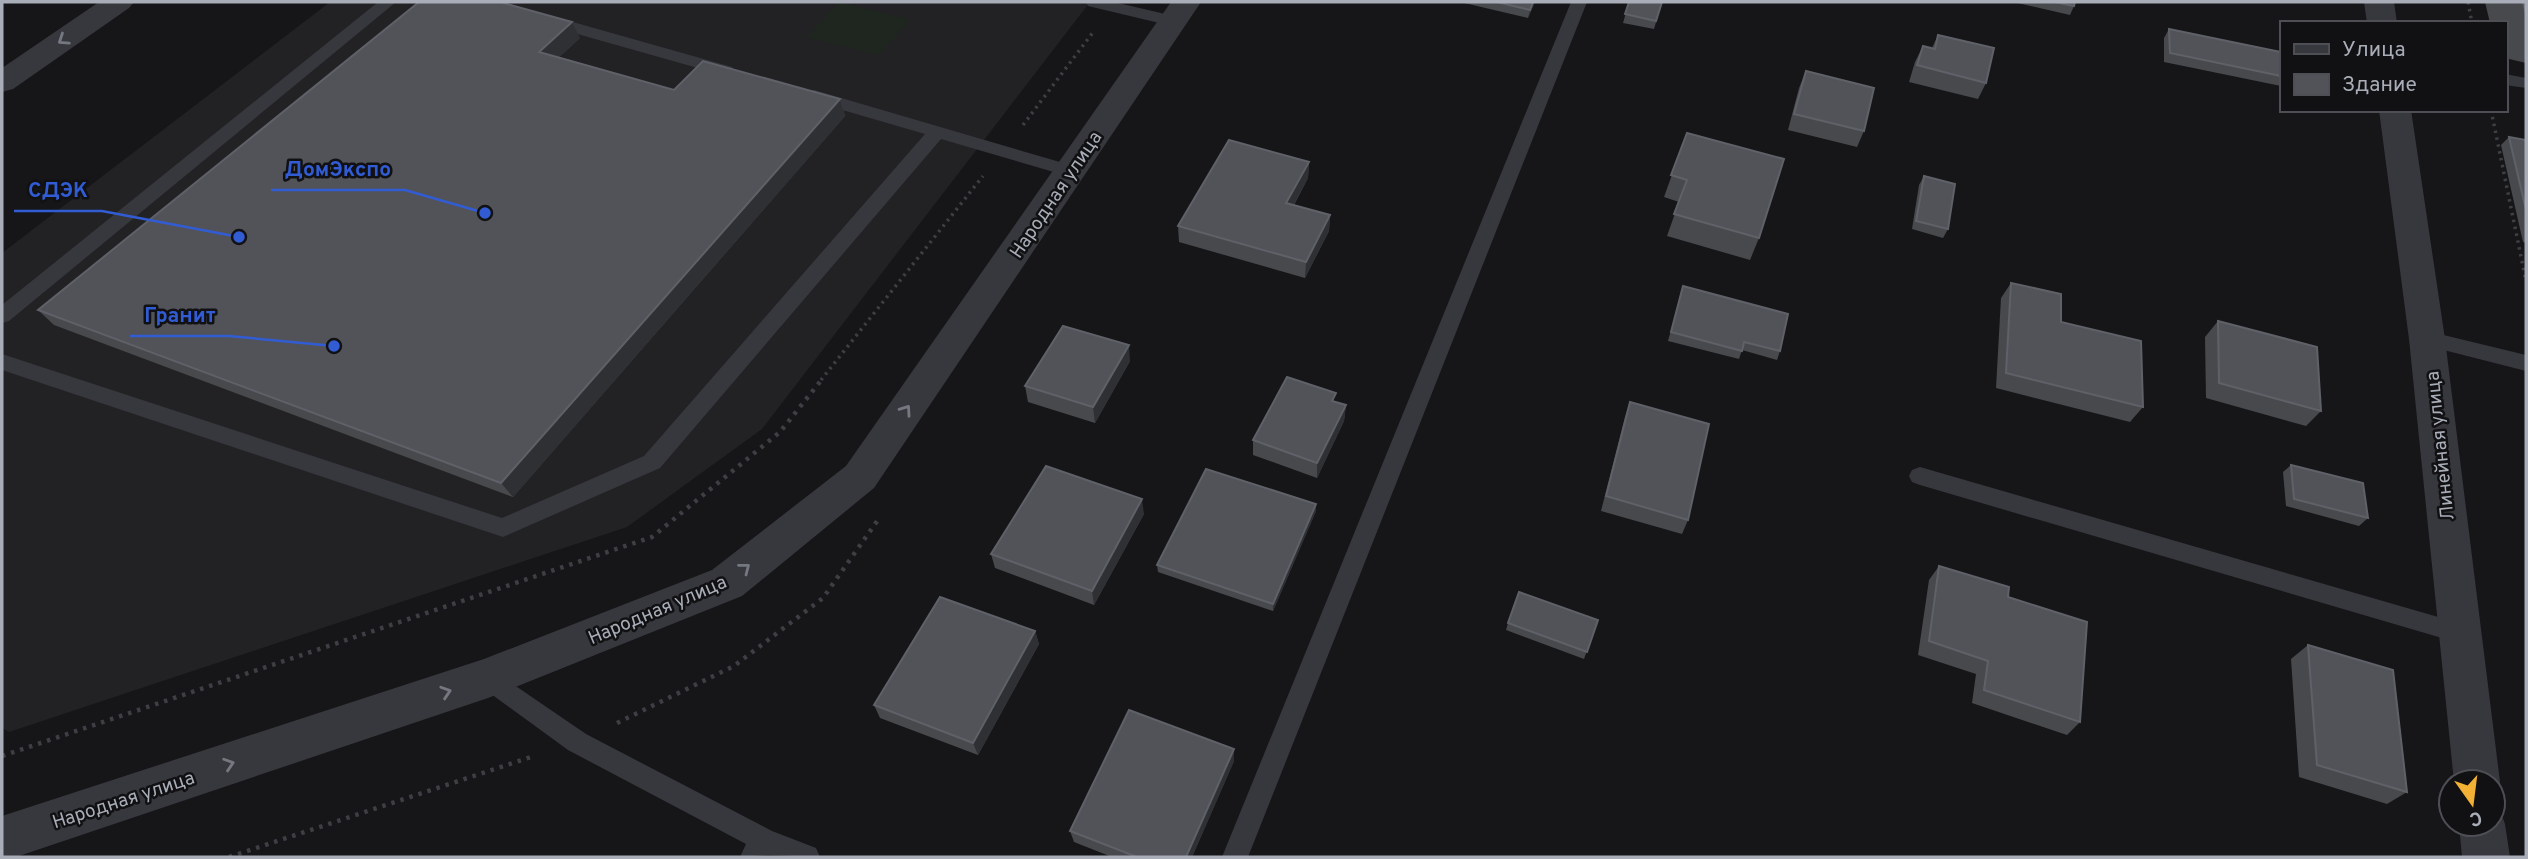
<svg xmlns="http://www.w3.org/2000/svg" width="2528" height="859" viewBox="0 0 2528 859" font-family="Overpass,sans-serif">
  <rect width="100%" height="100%" fill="#161618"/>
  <!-- built -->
  <path fill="#222225" d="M330,2H1090L762,429L627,527L9,732L2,728V253Z"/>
  <!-- green -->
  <path fill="#1e261f" d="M839,2H840L910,20L879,55L807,37Z"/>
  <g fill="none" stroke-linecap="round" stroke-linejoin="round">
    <!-- path-far1 -->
    <g stroke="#3d3f44" stroke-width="3.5" stroke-dasharray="2.5 4.5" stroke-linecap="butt">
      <path d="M2468,2L2472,23"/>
      <path d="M2491,110L2526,281"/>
      <path d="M1023,125L1094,31"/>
      <path d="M821,380L983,176"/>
    </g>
    <!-- path -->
    <g stroke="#3d3f44" stroke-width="4.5" stroke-dasharray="3.5 6" stroke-linecap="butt">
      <path d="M617,723L734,666L823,598L880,517"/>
      <path d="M2,756L652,537L780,432L823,378"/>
      <path d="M229,857L534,756"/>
    </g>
    <!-- service -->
    <g fill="#37383d" fill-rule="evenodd">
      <path d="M378,2H396L9,321L2,323V305Z"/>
      <path d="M1086,2H1114L1178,17L1180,21L1172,26L1088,6Z"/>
      <path d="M1571,2H1587L1248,857H1222Z"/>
      <path d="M548,15L732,67L734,71L726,76L542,24V16Z"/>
      <path d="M2505,74L2526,78V88L2505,85Z"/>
      <path d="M814,90L1077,167L1080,171L1071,177L941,139L660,468L503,537L2,370V354L502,518L644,456L925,134L808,100L805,96L808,92Z"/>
      <path d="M2427,331L2526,355V371L2420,344L2417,339L2420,334Z"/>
      <path d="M1920,467L2459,623L2467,626L2471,633L2467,640L2459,643L1920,485L1912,482L1909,476L1912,470Z"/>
      <path d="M488,667L586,734L772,831L816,848L820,857L769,855L740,857L746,844L568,750L480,686L476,678L480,670Z"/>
    </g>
    <!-- minor -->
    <g fill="#37383d" fill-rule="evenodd">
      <path d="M99,2H134L129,8L13,89L2,92V68Z"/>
      <path d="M1171,2H1201L874,488L742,596L488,698L16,857H2V816L484,659L712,570L846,466Z"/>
      <path d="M2364,2H2394L2397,23H2367Z"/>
      <path d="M2379,110H2411L2445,339L2500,782L2493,797V782H2454L2409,339Z"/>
      <path d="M2493,806L2499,808L2505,824L2510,857H2462L2459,824H2493Z"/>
    </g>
  </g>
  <!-- wall -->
  <g fill="#47494d">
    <path d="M1460,2H1535L1528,18Z"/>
    <path d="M1629,2H1662L1654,29L1623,23Z"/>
    <path d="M2013,2H2075L2074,6L2070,15Z"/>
    <path d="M2485,2H2526V63L2505,58V23H2490Z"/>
    <path d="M2169,29L2281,52V86L2164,62V38Z"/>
    <path d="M1938,35L1986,83L1978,99L1909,82L1915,62L1923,46L1932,48Z"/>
    <path d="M580,38L559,57L674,90L840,99L845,116L513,497L54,325L38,310Z"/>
    <path d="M1806,71L1864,131L1857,147L1788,130L1799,88Z"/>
    <path d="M1687,133L1759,238L1750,260L1667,236L1679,202L1664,197Z"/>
    <path d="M2509,137L2526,140V243L2523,242L2501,145Z"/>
    <path d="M1309,162L1308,178L1294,205L1330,215L1329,231L1305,278L1179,242L1178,226Z"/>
    <path d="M1924,176L1948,229L1943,238L1912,229L1919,185Z"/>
    <path d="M2011,283L2143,407L2130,422L1996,388L2001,298Z"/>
    <path d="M1683,286L1780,351L1777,360L1742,350L1739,359L1668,341Z"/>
    <path d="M2218,321L2321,411L2306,426L2206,398L2205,337Z"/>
    <path d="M1130,361L1095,423L1028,402L1025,386Z"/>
    <path d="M1335,402L1346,405L1344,421L1317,478L1253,455V440Z"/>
    <path d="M1630,402L1688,520L1682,534L1601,511L1625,417Z"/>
    <path d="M2291,465L2368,518L2359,526L2286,506L2283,472Z"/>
    <path d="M1316,504V511L1273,611L1158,572L1157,565Z"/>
    <path d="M1144,514L1094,605L995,568L991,554Z"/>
    <path d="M1939,566L2008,597L2080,722L2067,735L1972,703L1976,674L1918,655L1929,580Z"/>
    <path d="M1598,620L1584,659L1506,630L1508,623Z"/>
    <path d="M1035,631L1039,644L978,755L880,718L874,705Z"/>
    <path d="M2308,645L2407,792L2387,804L2299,777L2291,659Z"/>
    <path d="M1234,761L1192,857H1112L1074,842L1070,831Z"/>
  </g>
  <!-- shaded-wall -->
  <g fill="#2f3033">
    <path d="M1533,2H1535L1528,18L1530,10Z"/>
    <path d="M572,22L580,38L547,68L539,52Z"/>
    <path d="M840,99L845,116L513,497L501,483Z"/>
    <path d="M1309,162L1308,178L1286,219V203Z"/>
    <path d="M1330,215L1329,231L1305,278L1306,262Z"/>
    <path d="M1129,345L1130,361L1095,423L1093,407Z"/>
    <path d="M1346,405L1344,421L1317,478V463Z"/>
    <path d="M1142,499L1144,514L1094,605L1092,591Z"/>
    <path d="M1316,504V511L1273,611V604Z"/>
    <path d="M1035,631L1039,644L978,755L973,743Z"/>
    <path d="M1234,749V761L1192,857H1186Z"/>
  </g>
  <!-- building -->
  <g fill="#525359" stroke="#5f6168" stroke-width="2">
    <path d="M419,2H500L572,22L539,52L674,90L703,61L840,99L501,483L38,310Z"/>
    <path d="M1497,2H1533L1530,10Z"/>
    <path d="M1629,2H1662L1656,21L1625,14Z"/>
    <path d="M2055,2H2075L2074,6Z"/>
    <path d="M2523,2H2526V14Z"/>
    <path d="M2169,29L2281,52V76L2170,53Z"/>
    <path d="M1938,35L1994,48L1986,83L1917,65L1923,46L1935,49Z"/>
    <path d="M1806,71L1874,88L1864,131L1794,114Z"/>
    <path d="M1687,133L1784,159L1759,238L1674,214L1687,180L1671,175Z"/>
    <path d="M2509,137L2526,140V210Z"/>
    <path d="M1229,140L1309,162L1286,203L1330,215L1306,262L1178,226Z"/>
    <path d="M1924,176L1955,184L1948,229L1916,221Z"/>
    <path d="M2011,283L2061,294V322L2141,341L2143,407L2006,373Z"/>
    <path d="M1683,286L1788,314L1780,351L1744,342L1742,351L1671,332Z"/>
    <path d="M2218,321L2317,347L2321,411L2219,383Z"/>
    <path d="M1063,326L1129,345L1093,407L1025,386Z"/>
    <path d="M1287,377L1336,393L1332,401L1346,405L1317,463L1253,440Z"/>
    <path d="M1630,402L1709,424L1688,520L1606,496Z"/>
    <path d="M2291,465L2363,483L2368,518L2294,499Z"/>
    <path d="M1046,466L1142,499L1092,591L991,554Z"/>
    <path d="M1206,469L1316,504L1273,604L1157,565Z"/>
    <path d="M1939,566L2009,587L2008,597L2087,622L2080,722L1984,690L1988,661L1929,641Z"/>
    <path d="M1519,592L1598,620L1587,652L1508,623Z"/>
    <path d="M940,597L1035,631L973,743L874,705Z"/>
    <path d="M2308,645L2393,670L2407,792L2317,765Z"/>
    <path d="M1129,710L1234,749L1186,857H1137L1070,831Z"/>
  </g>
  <!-- one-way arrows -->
  <defs><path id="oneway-chevron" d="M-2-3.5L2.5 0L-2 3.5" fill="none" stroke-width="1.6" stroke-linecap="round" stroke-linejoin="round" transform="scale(1.75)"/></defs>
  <g stroke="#757881">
    <use href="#oneway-chevron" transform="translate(63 40) rotate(146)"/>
    <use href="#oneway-chevron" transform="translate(906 410) rotate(-55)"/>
    <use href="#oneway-chevron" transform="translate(745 568) rotate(-38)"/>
    <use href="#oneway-chevron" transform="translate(446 692) rotate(-18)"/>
    <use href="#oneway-chevron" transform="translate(229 764) rotate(-18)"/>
  </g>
  <g text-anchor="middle" stroke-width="5" stroke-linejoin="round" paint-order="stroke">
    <!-- street labels -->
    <g font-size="19" fill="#a8adb8" stroke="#111113">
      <text transform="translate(1055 194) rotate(-56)" y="7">Народная улица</text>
      <text transform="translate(2439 446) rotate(-96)" y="7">Линейная улица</text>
      <text transform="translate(657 609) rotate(-23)" y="7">Народная улица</text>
      <text transform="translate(123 799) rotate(-18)" y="7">Народная улица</text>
    </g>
  </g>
  <!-- callouts -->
  <path fill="none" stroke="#325cd3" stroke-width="2.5" d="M485 213L405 190H271M239 237L102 211H14M334 346L229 336H130"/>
  <g fill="#325cd3" stroke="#111113" stroke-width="2.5">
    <circle cx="485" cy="213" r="7"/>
    <circle cx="239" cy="237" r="7"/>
    <circle cx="334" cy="346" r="7"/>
  </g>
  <g font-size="21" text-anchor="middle" font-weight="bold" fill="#325cd3" stroke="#111113" stroke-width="5" stroke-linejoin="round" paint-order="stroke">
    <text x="338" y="176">ДомЭкспо</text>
    <text x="58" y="197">СДЭК</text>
    <text x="180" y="322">Гранит</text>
  </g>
  <!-- border -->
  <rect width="2528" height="859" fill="none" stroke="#a8adb8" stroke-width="7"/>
  <!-- legend -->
  <rect x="2280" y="21" width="228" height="91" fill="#111113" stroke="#4d4f55" stroke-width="2"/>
  <rect x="2294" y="44" width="35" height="10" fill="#37383d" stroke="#4d4f55" stroke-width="2"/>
  <text x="2342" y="56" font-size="21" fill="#a8adb8">Улица</text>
  <rect x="2294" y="74" width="35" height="21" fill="#525359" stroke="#4d4f55" stroke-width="2"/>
  <text x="2342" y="91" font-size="21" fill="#a8adb8">Здание</text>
  <!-- north arrow -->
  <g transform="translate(2472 803) rotate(166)"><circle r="33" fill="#111113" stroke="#4d4f55" stroke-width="2"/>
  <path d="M0-5L12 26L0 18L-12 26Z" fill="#f2b134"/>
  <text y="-10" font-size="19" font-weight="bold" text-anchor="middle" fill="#a8adb8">С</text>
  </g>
</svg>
